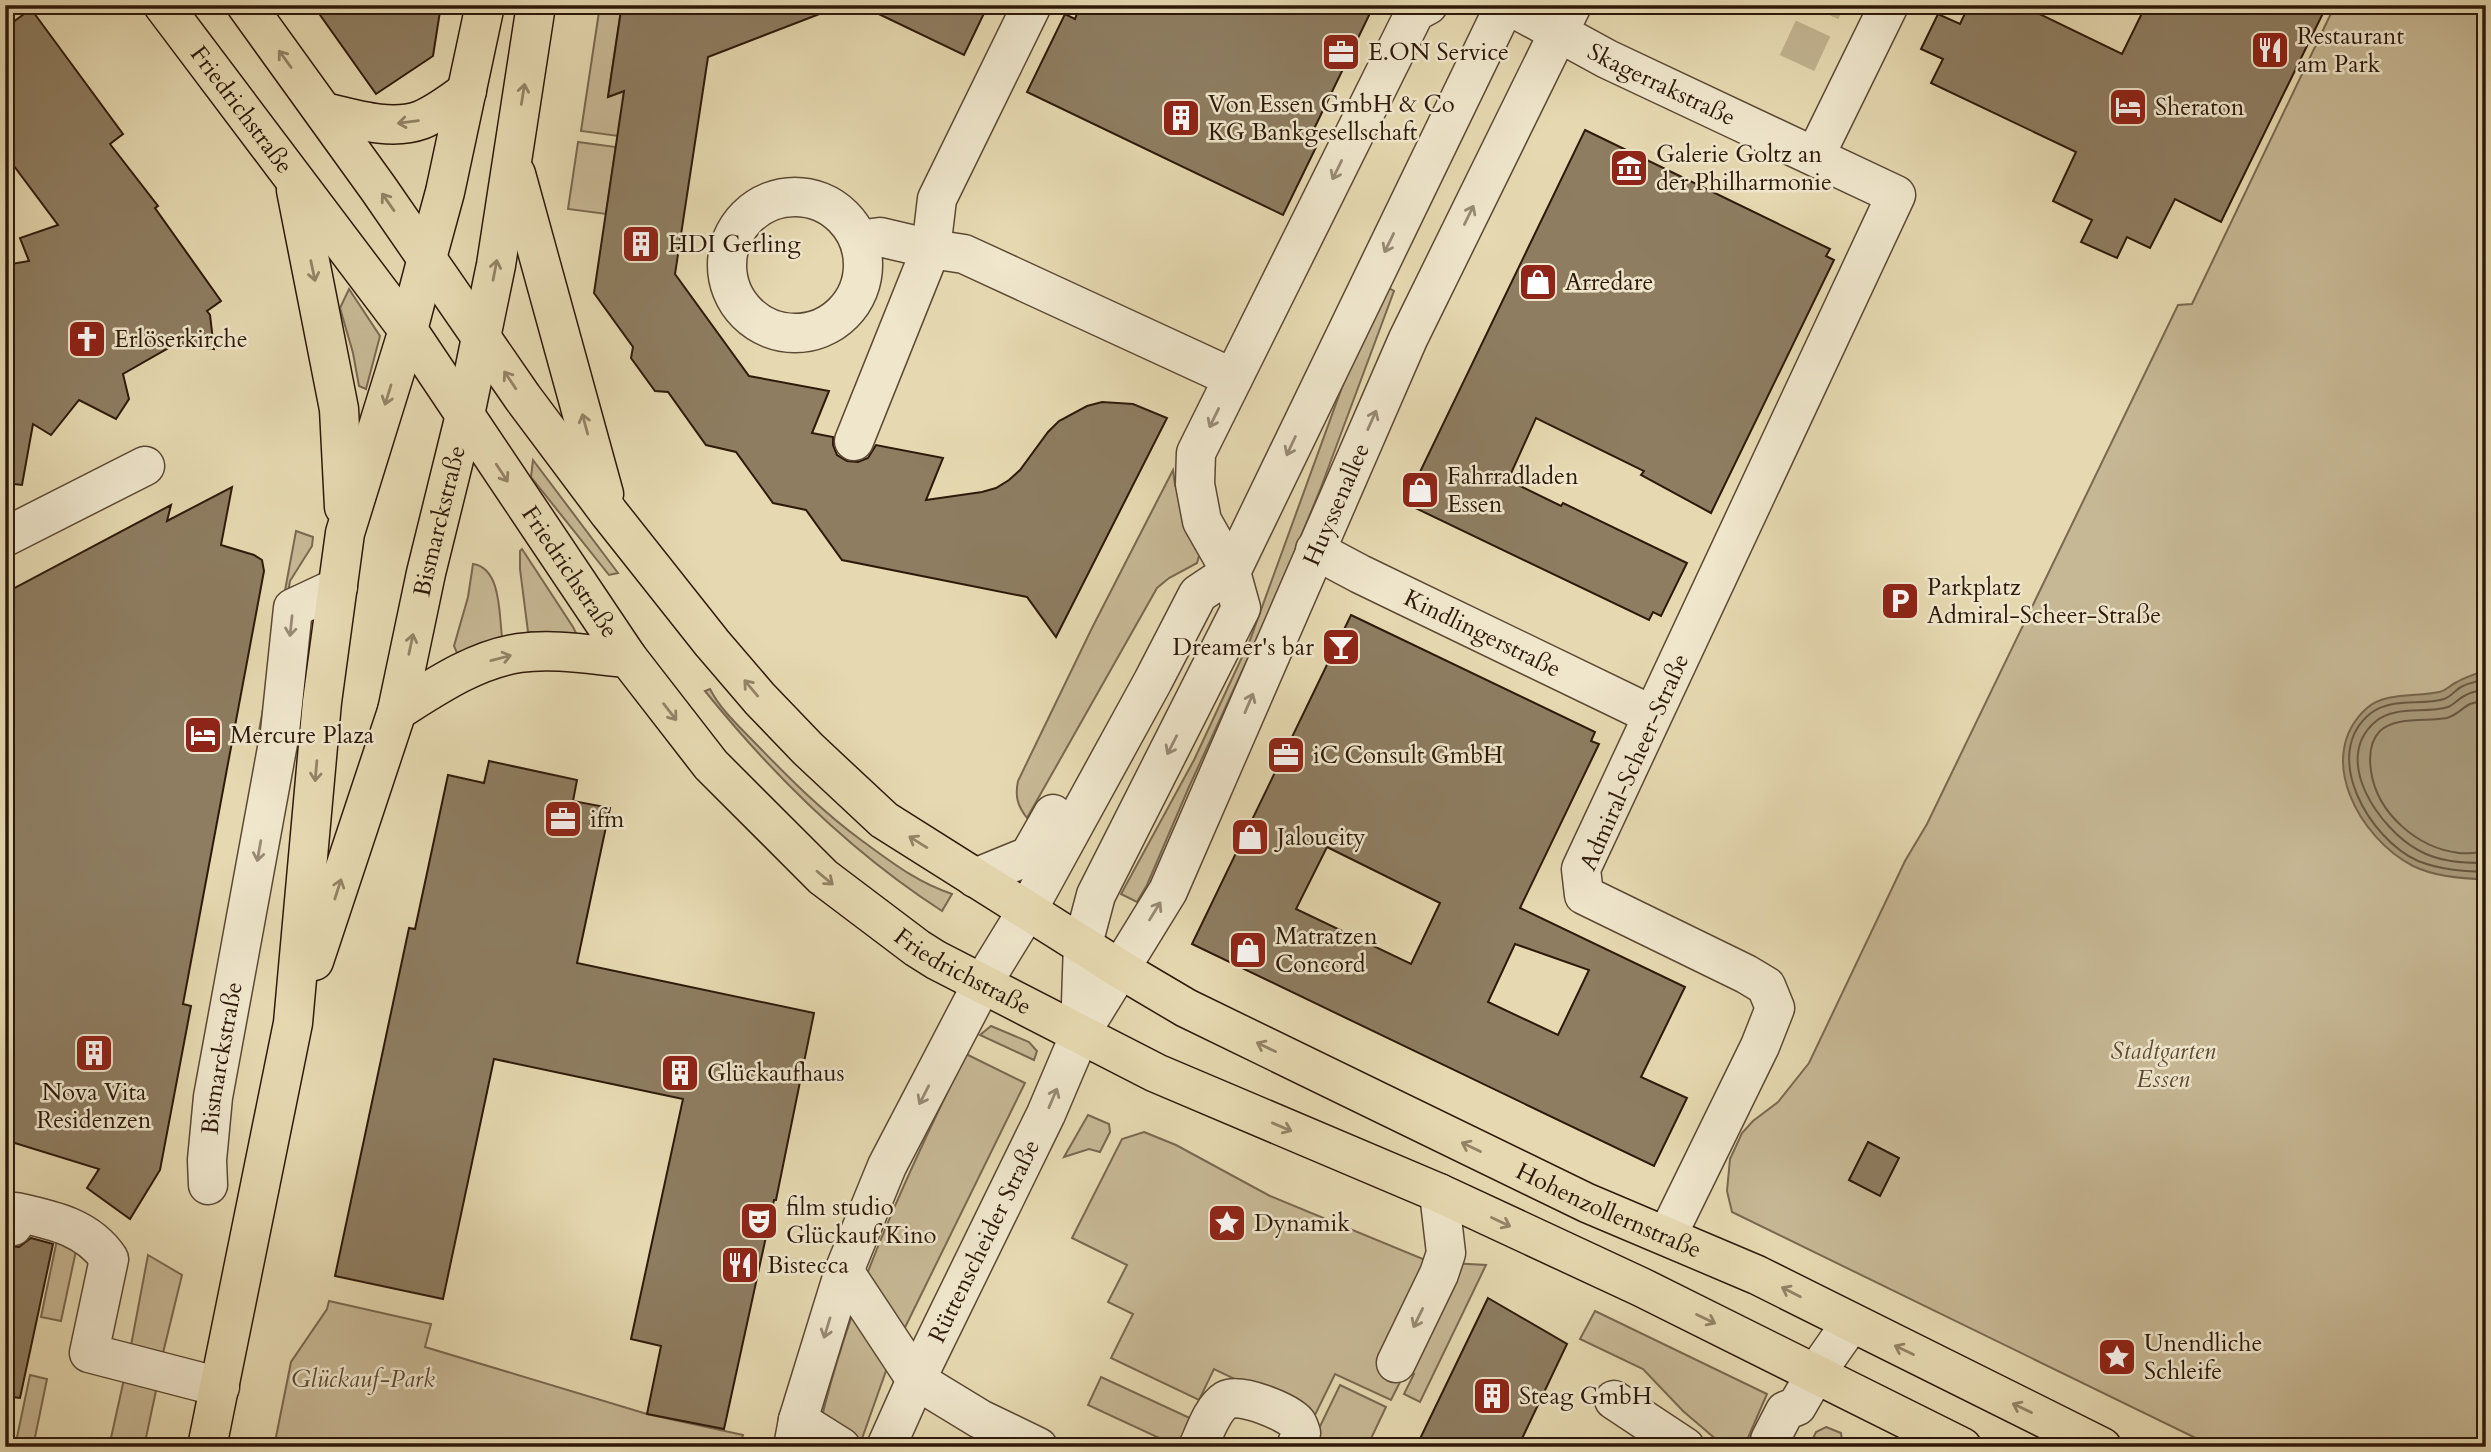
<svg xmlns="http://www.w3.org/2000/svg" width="2491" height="1452" viewBox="0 0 2491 1452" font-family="Cardo,serif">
  <rect width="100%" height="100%" fill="#e6d9b1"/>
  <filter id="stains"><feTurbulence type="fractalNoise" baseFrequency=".00286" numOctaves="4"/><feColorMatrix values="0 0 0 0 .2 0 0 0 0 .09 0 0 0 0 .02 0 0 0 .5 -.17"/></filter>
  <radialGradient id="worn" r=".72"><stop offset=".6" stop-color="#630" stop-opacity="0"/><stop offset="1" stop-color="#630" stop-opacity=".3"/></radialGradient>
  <!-- green -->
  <g fill="#c7b895" stroke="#7a6850" stroke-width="2">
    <path d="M600,5H634L621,11L608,97L625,91L618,136L581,131Z"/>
    <path d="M2335,5H2486V1447H2214L1732,1212L1727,1191L1730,1159L1742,1133L1753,1121L1778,1102L1809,1063L1905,861L1927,824L2178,305L2192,304Z"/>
    <path d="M578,142L616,147L606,214L568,209Z"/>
    <path d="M1387,287L1394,291L1320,490L1276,597L1189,787L1147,885L1137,902L1121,894L1194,760L1250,640L1345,379Z"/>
    <path d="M349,289L380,336L366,389L359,386L353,353L340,308Z"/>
    <path d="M533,460L618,573L609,575L531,477Z"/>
    <path d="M1173,470L1175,485L1201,549L1197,563L1169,578L1157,588L1027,818C1017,805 1015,796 1018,781L1092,628Z"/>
    <path d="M296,531L313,537L312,546L290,581L264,734L259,731Z"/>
    <path d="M522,549L573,627L576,633L574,635L528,632L520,569V551Z"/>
    <path d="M473,564C501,568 499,613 502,637L457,653L454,646L468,597Z"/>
    <path d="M710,689C721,711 742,729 758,746C791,780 823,812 861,840C890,861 916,882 952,894L942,911C852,853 772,774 705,691Z"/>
    <path d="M991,1026L1029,1042L1037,1051L1034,1060L980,1035Z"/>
    <path d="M966,1054L1025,1083L892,1354L859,1447H815C844,1309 904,1180 966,1054Z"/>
    <path d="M1088,1115L1109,1124L1110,1132L1100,1152L1089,1149L1064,1157Z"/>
    <path d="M1144,1132L1176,1145L1270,1196L1430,1262L1486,1265L1420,1402L1404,1394L1414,1374L1406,1370L1391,1400L1335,1374L1314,1417L1214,1369L1199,1400L1111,1358L1133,1314L1108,1302L1127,1265L1072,1238L1122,1139Z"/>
    <path d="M59,1230L77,1246L61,1321L41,1317Z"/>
    <path d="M148,1255L182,1275L162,1357L130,1351Z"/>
    <path d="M329,1301L431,1324L425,1347L647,1414L743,1435L739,1447H274L291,1362L327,1309Z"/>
    <path d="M1595,1311L1767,1394L1744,1447H1725L1683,1411L1643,1369L1580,1339Z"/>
    <path d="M30,1375L47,1379L33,1447H15Z"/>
    <path d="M1101,1377L1192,1419L1179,1447H1166L1168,1442L1088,1405Z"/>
    <path d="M124,1379L157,1386L144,1447H109Z"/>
    <path d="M1340,1385L1386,1407L1367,1447H1310Z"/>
    <path d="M1826,1427L1841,1433L1843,1447H1809L1816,1432Z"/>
  </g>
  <!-- water -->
  <path fill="#a79878" stroke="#77654c" stroke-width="2" d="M2486,669V879C2461,879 2436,877 2413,866C2360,839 2313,756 2367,708C2385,692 2416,697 2439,692C2446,691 2450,685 2457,682C2466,676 2476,675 2486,669Z"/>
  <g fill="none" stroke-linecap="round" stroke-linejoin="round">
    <!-- shore -->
    <g stroke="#6a5841" stroke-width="2">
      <path d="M2486,677C2478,683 2469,682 2461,687C2455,690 2451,697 2444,699C2421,706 2392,697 2371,713C2319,754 2370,840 2418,861C2441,870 2462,871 2486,872"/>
      <path d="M2486,688C2479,692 2472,691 2466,695C2459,698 2455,704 2448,707C2425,714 2394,705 2375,722C2331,760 2380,829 2418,850C2439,862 2462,863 2486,863"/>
      <path d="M2486,700C2481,702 2475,702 2470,704C2462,708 2457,715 2447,718C2428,722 2396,716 2380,731C2369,742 2369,757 2371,771C2377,813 2417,848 2459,853C2468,854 2477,852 2486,852"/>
    </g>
  </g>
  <!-- building -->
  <g fill="#8e7d61" stroke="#2e190a" stroke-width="2" fill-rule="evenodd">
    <path d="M313,5H441L433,56L376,94Z"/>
    <path d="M634,5H835V8L708,57L675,274L749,376L829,391L812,433L833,437V445L837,455L847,461L858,462L868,458L876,445L943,458L926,500L982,492L996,488L1009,480L1020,470L1048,432L1059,421L1087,406L1102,402L1133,404L1167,418L1056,637L1027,597L842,560L806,510L773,503L736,452L706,445L668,392L655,391L631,358L633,347L594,293L624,91L608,97L621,10Z"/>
    <path d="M860,5H988L964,55Z"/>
    <path d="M1080,5H1374L1312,133L1321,137L1283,215L1027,92L1065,14L1075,19Z"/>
    <path d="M1969,5H2021L2122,54L2146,5H2327L2221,222L2175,199L2150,248L2127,237L2117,258L2081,242L2092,220L2053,201L2076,152L1931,83L1943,59L1921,49L1938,14L1960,24Z"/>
    <path d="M31,9L123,134L110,144L158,206L155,208L221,301L207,311L210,315L214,349L183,345L181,341L123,374L129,399L116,419L79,400L51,435L33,424L22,485L5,483V265L29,261L20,238L58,225L5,154V28Z"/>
    <path d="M1585,130L1830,249L1826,256L1834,260L1711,513L1641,475L1644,471L1536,418L1508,480L1561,506L1563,503L1687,563L1661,616L1653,612L1649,620L1405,503Z"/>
    <path d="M232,487L221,545L254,555L262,560L264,571L183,1004L191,1006L160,1170L130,1219L87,1188L99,1169L5,1140V593L171,505L167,521Z"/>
    <path d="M1351,615L1595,732L1591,741L1599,744L1520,908L1685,987L1641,1077L1687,1098L1654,1166L1192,944ZM1327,847L1440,903L1411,964L1296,909ZM1515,944L1589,970L1558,1035L1488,1002Z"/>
    <path d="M489,761L577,780L573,801L610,808L577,963L814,1013L776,1200H774L724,1429L647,1414L661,1346L631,1339L683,1099L494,1059L443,1299L335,1276L409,928L415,929L448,775L484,783Z"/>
    <path d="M1868,1142L1899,1158L1880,1196L1849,1180Z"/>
    <path d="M31,1238L53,1244L20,1398L5,1396V1246L19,1247Z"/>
    <path d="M1488,1298L1567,1344L1518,1447H1416Z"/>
  </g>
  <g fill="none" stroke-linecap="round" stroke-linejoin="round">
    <!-- minor-tunnel -->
    <path stroke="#c1b390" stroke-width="38" stroke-dasharray="38 19" stroke-linecap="butt" d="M1797,63L1824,5"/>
    <defs>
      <g id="minor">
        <path id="s1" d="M1508,5L1607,59L1896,195L1581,869L1584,895L1746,974L1766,986L1775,1008L1760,1046L1667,1236"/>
        <path d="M1815,156L1889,5"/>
        <circle cx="795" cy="265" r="68"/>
        <path d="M859,240L880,237L931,249L964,254L1233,378"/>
        <path d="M854,441L931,249L937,199L1032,5"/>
        <path d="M5,537L145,466"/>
        <path id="s2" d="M1315,550L1360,574L1652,715"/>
        <path d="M975,878L1029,856L1053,814"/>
        <path d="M1080,1032L1083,944L1096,895L1241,608L1231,572L1202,521L1195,484L1196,453L1415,12L1428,5"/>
        <path id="s3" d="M208,1185L207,1160L213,1097L280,732L293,608L338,587"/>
        <path d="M13,1226L16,1212C52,1220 88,1227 109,1259L89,1353L220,1387"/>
        <path d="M844,1271L916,1380L980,1419L1038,1447"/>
        <path d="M1396,1363L1439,1274L1446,1253L1439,1193"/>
        <path d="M1614,1400L1685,1447"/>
        <path d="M798,1420L841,1447"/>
        <path d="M793,1447L798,1420L844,1271L887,1166L982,984L1028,909L1153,681L1198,594L1231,572L1505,5"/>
        <path id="s4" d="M886,1447L916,1380L1046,1114L1080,1034L1168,891L1408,339L1572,5"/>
        <path d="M1198,1447C1205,1432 1212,1409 1226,1400C1239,1392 1288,1412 1297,1423C1299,1426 1300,1430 1301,1433L1296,1447"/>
        <path d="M1771,1447L1770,1440L1785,1411L1797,1406L1816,1373L1851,1323"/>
      </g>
      <g id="major">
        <path id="s5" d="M163,5L408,330L628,658L711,765L823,877L917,948L936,960L1156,1073L1439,1193L1641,1287L1962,1447"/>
        <path id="s6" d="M246,5L378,188L523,398L609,513L712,643L760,699L808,749L884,820L1120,969L1186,1008L1587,1203L1757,1275L2102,1447"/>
        <path d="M324,112C354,119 391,131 421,120C438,113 453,101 467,91"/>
        <path d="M516,174L604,494"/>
        <path d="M296,190L339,409L344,507"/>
        <path d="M397,711C435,687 474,660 519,653C555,648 592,655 628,658"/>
        <path id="s7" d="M314,961L397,711L426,573L465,415L496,265L536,5"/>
        <path d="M207,1447L293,1023L322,702L345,533L408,330L427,258L445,192L485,5"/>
      </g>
    </defs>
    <!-- minor casing -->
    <use href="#minor" stroke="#5c4934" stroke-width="41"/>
    <!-- major casing -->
    <use href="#major" stroke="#2e190a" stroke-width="41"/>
    <!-- minor -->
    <use href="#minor" stroke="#efe6cc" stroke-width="38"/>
    <!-- major -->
    <use href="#major" stroke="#e6d9b1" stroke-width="38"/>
  </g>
  <!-- one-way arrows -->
  <defs><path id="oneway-shaft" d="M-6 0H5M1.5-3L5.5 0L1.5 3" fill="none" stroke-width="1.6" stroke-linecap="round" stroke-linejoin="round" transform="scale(1.75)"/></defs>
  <g stroke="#938366">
    <use href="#oneway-shaft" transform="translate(285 59) rotate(-126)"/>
    <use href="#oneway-shaft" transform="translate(523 94) rotate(-81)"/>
    <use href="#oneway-shaft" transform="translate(408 122) rotate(173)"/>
    <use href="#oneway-shaft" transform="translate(388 202) rotate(-125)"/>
    <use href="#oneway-shaft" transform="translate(495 270) rotate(-79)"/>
    <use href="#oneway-shaft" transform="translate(313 271) rotate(78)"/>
    <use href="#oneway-shaft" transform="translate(510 380) rotate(-124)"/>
    <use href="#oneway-shaft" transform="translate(388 395) rotate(107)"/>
    <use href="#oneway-shaft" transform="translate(585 424) rotate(-105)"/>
    <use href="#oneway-shaft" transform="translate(502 473) rotate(57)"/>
    <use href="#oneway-shaft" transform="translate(411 644) rotate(-78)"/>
    <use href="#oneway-shaft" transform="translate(501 658) rotate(-15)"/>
    <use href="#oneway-shaft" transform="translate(751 688) rotate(-130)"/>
    <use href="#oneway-shaft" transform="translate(670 712) rotate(52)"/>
    <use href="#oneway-shaft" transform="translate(316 771) rotate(95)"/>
    <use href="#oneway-shaft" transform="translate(918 842) rotate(-148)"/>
    <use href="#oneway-shaft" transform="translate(825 878) rotate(40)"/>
    <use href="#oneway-shaft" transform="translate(338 889) rotate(-72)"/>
    <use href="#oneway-shaft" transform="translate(1266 1047) rotate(-154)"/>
    <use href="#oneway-shaft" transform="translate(1282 1127) rotate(23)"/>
    <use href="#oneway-shaft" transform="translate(1471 1147) rotate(-154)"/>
    <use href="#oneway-shaft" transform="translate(1501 1222) rotate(25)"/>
    <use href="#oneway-shaft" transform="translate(1791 1292) rotate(-153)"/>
    <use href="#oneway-shaft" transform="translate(1706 1319) rotate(26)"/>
    <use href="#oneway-shaft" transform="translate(1904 1350) rotate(-154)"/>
    <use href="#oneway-shaft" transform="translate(2022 1408) rotate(-154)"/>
  </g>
  <g stroke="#988a75">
    <use href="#oneway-shaft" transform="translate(1337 170) rotate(116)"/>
    <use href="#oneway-shaft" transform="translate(1469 215) rotate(-64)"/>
    <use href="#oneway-shaft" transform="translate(1389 243) rotate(116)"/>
    <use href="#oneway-shaft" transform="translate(1214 418) rotate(116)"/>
    <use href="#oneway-shaft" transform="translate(1372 420) rotate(-66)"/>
    <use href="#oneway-shaft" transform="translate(1291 446) rotate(115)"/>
    <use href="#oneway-shaft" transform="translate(291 626) rotate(96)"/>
    <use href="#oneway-shaft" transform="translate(1249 703) rotate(-67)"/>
    <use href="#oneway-shaft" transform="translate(1172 745) rotate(117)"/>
    <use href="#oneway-shaft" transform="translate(259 851) rotate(100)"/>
    <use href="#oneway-shaft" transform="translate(1155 911) rotate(-58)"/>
    <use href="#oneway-shaft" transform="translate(924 1095) rotate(117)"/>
    <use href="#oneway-shaft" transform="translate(1053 1098) rotate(-67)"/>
    <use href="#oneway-shaft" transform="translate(1418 1318) rotate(116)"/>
    <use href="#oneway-shaft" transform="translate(827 1328) rotate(107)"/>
  </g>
  <!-- icons -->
  <defs>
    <symbol id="restaurant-square" viewBox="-11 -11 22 22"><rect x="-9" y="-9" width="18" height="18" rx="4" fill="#8f2418" stroke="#efe6cc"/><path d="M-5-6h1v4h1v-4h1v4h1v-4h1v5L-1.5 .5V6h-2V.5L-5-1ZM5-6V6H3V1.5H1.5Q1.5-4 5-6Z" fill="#fff"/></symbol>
    <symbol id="office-square" viewBox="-11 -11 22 22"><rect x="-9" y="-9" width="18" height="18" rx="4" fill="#8f2418" stroke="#efe6cc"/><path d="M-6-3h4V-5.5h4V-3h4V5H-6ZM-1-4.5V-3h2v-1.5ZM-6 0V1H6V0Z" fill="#fff"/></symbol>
    <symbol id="hotel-square" viewBox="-11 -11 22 22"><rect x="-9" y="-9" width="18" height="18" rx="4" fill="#8f2418" stroke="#efe6cc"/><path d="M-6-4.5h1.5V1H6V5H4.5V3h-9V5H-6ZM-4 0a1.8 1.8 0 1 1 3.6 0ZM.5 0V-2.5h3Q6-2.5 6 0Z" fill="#fff"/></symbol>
    <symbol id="building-square" viewBox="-11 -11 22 22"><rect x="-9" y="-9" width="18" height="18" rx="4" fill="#8f2418" stroke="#efe6cc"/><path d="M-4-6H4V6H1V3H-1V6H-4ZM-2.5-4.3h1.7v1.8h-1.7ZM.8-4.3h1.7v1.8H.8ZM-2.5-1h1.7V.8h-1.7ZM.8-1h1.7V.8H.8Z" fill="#fff"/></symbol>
    <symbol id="museum-square" viewBox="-11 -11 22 22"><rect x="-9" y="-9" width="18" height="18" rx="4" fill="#8f2418" stroke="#efe6cc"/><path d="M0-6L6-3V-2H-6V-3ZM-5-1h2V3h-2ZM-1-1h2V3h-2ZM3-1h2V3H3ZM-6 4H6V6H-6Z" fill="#fff"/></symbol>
    <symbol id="shop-square" viewBox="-11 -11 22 22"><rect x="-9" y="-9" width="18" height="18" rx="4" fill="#8f2418" stroke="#efe6cc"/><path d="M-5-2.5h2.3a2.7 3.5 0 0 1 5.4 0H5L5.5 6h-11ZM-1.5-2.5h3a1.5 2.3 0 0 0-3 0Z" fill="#fff"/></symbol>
    <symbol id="church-square" viewBox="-11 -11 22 22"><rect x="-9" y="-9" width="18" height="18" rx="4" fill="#8f2418" stroke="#efe6cc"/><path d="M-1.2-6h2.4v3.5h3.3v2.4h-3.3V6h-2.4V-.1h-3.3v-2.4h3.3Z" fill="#fff"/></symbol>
    <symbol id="parking-square" viewBox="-11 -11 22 22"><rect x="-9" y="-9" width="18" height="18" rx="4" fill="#8f2418" stroke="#efe6cc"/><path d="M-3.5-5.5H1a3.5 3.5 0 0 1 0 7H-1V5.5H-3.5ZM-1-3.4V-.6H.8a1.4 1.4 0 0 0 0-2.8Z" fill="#fff"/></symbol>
    <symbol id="bar-square" viewBox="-11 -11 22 22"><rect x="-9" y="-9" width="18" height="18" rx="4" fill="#8f2418" stroke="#efe6cc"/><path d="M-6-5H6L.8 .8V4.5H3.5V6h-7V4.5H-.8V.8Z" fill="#fff"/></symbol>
    <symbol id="theatre-square" viewBox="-11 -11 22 22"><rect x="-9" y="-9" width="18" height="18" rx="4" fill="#8f2418" stroke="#efe6cc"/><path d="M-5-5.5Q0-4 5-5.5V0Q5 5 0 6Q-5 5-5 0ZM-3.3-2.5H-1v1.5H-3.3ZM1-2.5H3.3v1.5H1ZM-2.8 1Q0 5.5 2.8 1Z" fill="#fff"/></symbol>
    <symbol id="sight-square" viewBox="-11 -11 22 22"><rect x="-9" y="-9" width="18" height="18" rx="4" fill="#8f2418" stroke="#efe6cc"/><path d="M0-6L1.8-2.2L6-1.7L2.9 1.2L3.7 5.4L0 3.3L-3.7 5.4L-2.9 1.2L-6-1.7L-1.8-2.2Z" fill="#fff"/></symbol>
  </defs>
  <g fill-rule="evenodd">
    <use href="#restaurant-square" x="2248" y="28" width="44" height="44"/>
    <use href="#office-square" x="1319" y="30" width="44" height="44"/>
    <use href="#hotel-square" x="2106" y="85" width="44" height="44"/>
    <use href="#building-square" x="1159" y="96" width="44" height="44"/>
    <use href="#museum-square" x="1607" y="146" width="44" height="44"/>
    <use href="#building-square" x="619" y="222" width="44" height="44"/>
    <use href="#shop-square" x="1516" y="260" width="44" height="44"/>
    <use href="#church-square" x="65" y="317" width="44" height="44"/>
    <use href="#shop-square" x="1398" y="468" width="44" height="44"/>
    <use href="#parking-square" x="1878" y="579" width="44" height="44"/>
    <use href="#bar-square" x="1319" y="625" width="44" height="44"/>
    <use href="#hotel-square" x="181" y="713" width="44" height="44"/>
    <use href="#office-square" x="1264" y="733" width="44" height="44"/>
    <use href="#office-square" x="541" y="797" width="44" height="44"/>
    <use href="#shop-square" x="1228" y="815" width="44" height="44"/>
    <use href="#shop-square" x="1226" y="928" width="44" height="44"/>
    <use href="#building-square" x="72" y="1031" width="44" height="44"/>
    <use href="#building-square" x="658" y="1051" width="44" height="44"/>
    <use href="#theatre-square" x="737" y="1199" width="44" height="44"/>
    <use href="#sight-square" x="1205" y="1201" width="44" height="44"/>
    <use href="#restaurant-square" x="718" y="1243" width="44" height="44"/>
    <use href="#sight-square" x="2095" y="1335" width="44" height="44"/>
    <use href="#building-square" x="1470" y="1374" width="44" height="44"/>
  </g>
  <g text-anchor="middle" stroke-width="5" stroke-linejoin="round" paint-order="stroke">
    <!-- poi labels -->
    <g font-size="24" fill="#2e190a" stroke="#efe6cc" text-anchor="start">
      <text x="2297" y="44">Restaurant<tspan x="2297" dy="28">am Park</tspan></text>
      <text x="1368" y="60">E.ON Service</text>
      <text x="1208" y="112">Von Essen GmbH &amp; Co<tspan x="1208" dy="28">KG Bankgesellschaft</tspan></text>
      <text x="2155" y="115">Sheraton</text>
      <text x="1656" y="162">Galerie Goltz an<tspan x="1656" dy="28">der Philharmonie</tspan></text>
      <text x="668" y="252">HDI Gerling</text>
      <text x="1565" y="290">Arredare</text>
      <text x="114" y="347">Erlöserkirche</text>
      <text x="1447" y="484">Fahrradladen<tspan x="1447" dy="28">Essen</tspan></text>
      <text x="1927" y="595">Parkplatz<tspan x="1927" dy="28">Admiral-Scheer-Straße</tspan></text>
      <text x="1314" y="655" text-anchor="end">Dreamer's bar</text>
      <text x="230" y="743">Mercure Plaza</text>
      <text x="1313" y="763">iC Consult GmbH</text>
      <text x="590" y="827">ifm</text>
      <text x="1277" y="845">Jaloucity</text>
      <text x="1275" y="944">Matratzen<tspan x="1275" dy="28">Concord</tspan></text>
      <text x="707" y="1081">Glückaufhaus</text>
      <text x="94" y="1100" text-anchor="middle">Nova Vita<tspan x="94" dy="28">Residenzen</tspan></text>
      <text x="786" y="1215">film studio<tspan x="786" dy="28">Glückauf Kino</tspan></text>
      <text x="1254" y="1231">Dynamik</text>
      <text x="767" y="1273">Bistecca</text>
      <text x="2144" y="1351">Unendliche<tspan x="2144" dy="28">Schleife</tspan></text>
      <text x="1519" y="1404">Steag GmbH</text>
    </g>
    <!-- street labels -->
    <g font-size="24" fill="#2e190a" stroke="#efe6cc">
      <text dy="8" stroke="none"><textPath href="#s1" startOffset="173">Skagerrakstraße</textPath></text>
      <text dy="8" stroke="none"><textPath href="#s5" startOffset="131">Friedrichstraße</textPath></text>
      <text dy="8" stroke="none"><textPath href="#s4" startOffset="1046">Huyssenallee</textPath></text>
      <text dy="8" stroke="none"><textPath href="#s7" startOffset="458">Bismarckstraße</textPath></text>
      <text dy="8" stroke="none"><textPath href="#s5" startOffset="698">Friedrichstraße</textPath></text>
      <text dy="8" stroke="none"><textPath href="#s2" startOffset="187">Kindlingerstraße</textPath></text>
      <text transform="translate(1634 762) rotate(-66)" y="8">Admiral-Scheer-Straße</text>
      <text dy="8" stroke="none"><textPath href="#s5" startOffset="1265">Friedrichstraße</textPath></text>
      <text dy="8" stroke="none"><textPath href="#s3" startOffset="128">Bismarckstraße</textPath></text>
      <text dy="8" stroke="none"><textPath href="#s6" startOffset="1862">Hohenzollernstraße</textPath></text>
      <text dy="8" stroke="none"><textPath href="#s4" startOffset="228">Rüttenscheider Straße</textPath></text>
    </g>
    <!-- park labels -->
    <g font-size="24" font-style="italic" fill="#5c4934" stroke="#efe6cc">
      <text x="2163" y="1059">Stadtgarten<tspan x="2163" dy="28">Essen</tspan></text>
      <text x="363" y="1387">Glückauf-Park</text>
    </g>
  </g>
  <!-- margin -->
  <rect width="2491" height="1452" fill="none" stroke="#e6d9b1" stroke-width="28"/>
  <rect x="7" y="7" width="2477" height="1438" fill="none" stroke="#2e190a" stroke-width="3.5"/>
  <rect x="14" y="14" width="2463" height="1424" fill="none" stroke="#2e190a" stroke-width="2"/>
  <rect width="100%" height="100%" filter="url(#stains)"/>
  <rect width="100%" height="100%" fill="url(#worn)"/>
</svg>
